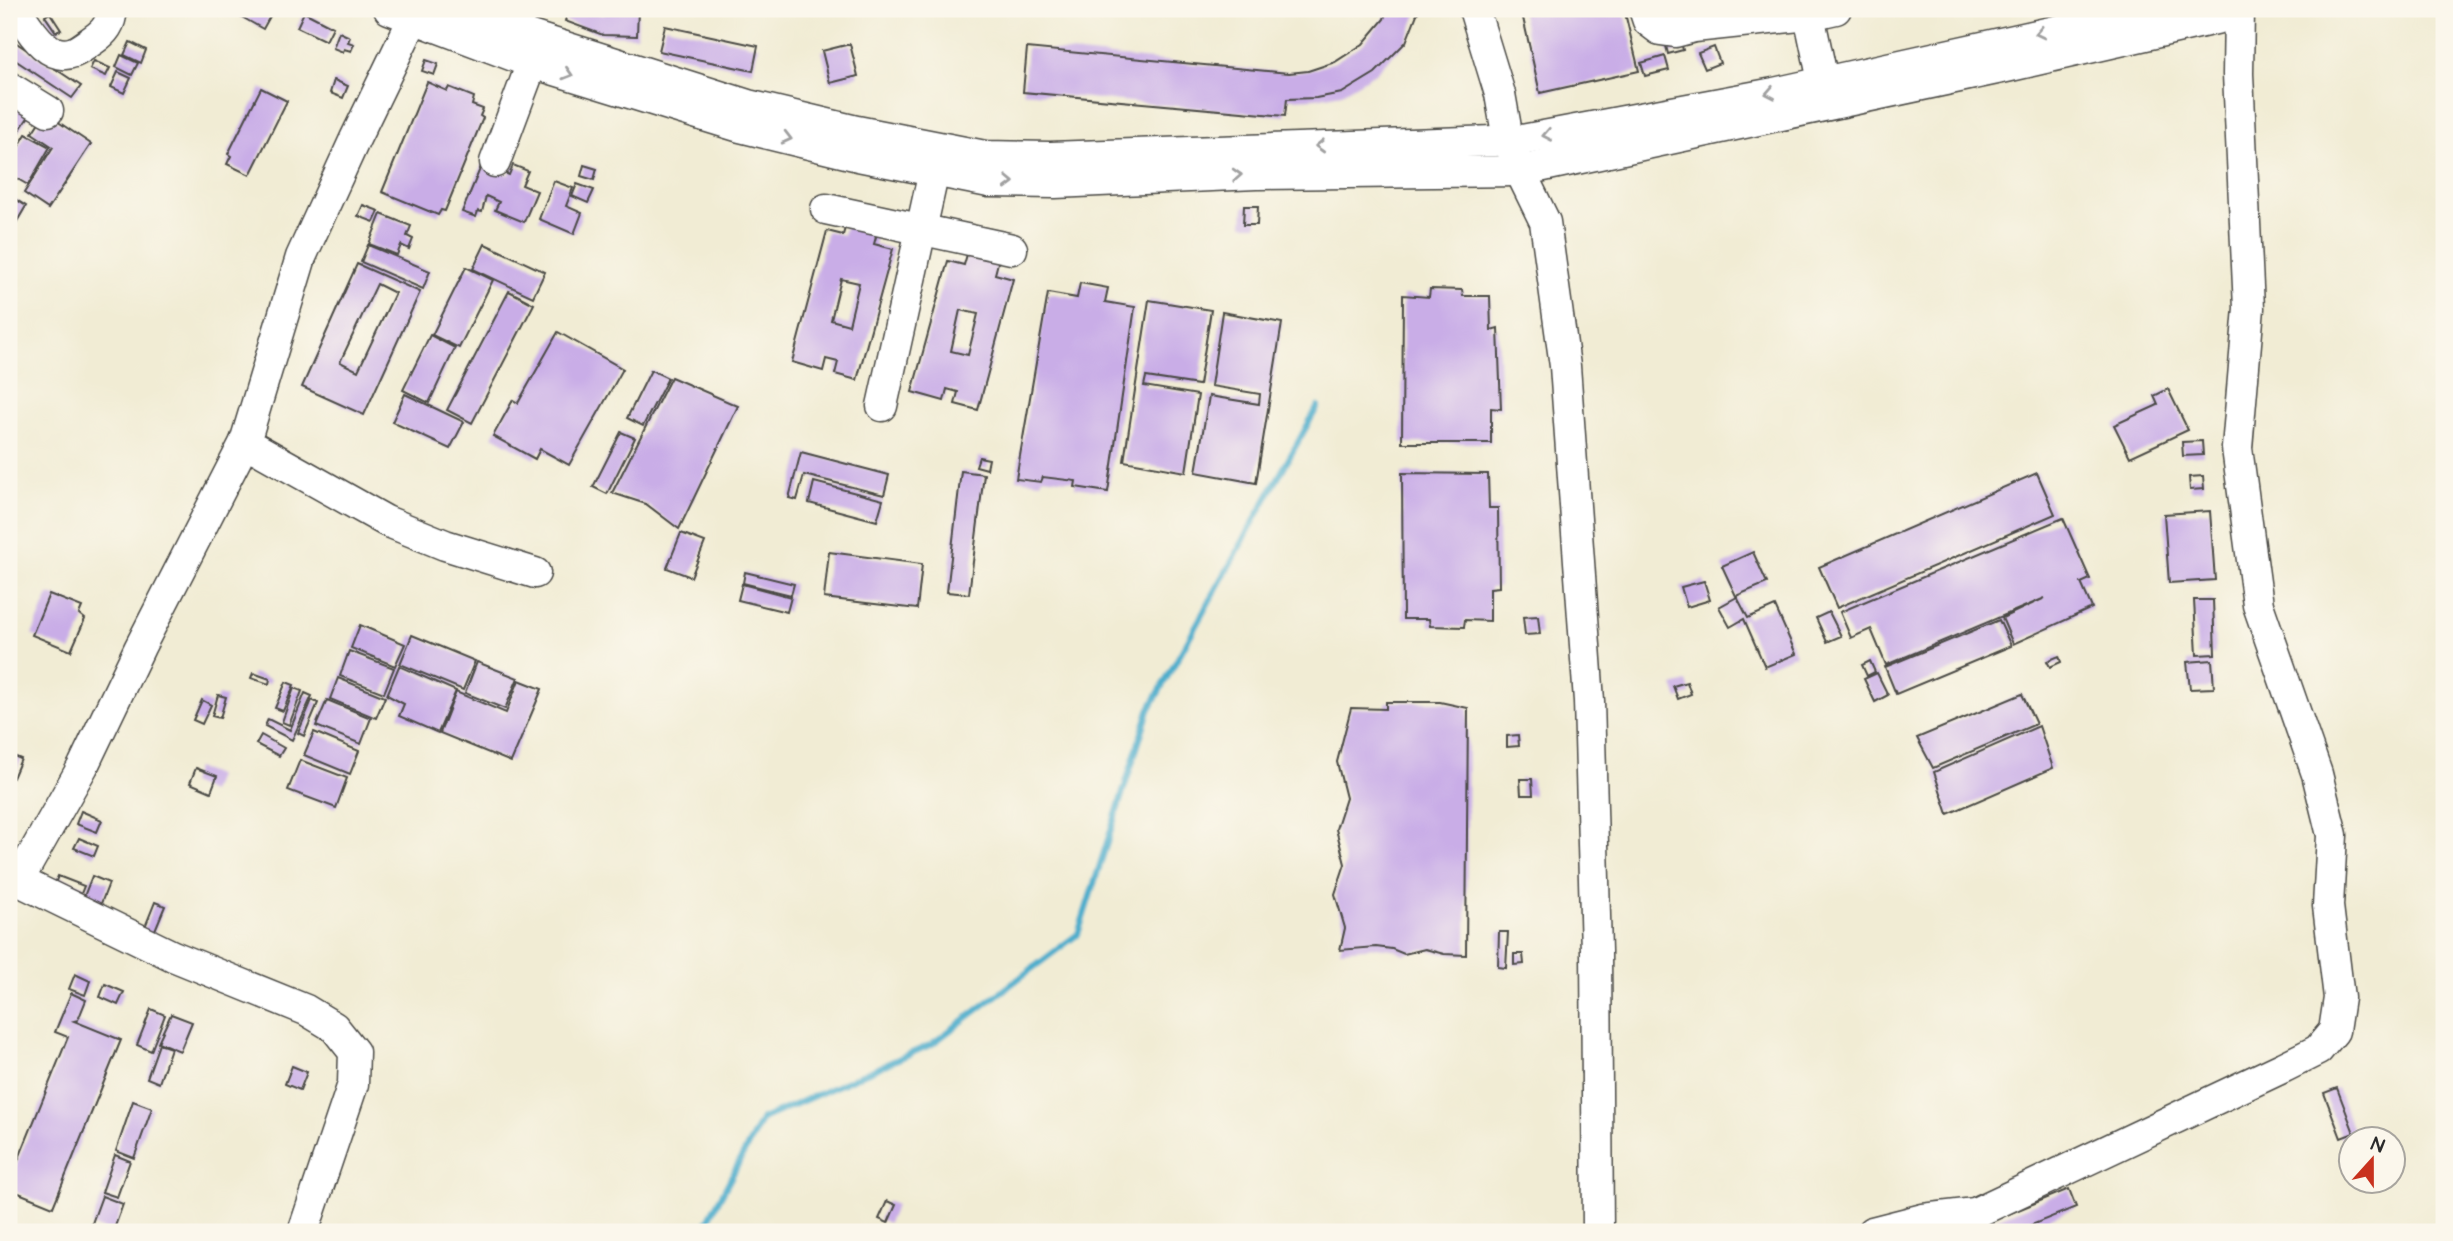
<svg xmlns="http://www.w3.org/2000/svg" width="2453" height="1241" viewBox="0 0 2453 1241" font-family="'Architects Daughter',sans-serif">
  <rect width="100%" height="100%" fill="#fbf7ec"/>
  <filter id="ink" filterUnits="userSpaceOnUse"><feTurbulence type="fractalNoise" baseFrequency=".0143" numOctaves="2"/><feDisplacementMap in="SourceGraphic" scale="14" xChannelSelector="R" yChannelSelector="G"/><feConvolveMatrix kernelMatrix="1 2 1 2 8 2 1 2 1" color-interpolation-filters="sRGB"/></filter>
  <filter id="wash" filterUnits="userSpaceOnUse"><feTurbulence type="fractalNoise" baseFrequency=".00686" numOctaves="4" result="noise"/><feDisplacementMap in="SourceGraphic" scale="28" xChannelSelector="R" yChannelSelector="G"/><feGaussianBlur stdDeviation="1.57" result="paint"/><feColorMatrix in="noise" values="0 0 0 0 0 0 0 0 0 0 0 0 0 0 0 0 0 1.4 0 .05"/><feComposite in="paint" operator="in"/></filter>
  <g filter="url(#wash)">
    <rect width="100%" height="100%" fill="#f1ecd4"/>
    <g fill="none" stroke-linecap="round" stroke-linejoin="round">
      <!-- stream -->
      <path stroke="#4dadcc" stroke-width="6" d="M702,1232L762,1119L932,1044L1078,934L1149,710L1318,406"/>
    </g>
    <g id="blocks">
      <!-- building -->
      <g fill="#c9ade7" fill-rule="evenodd">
        <path d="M235,9H274L263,29L233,12Z"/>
        <path d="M569,9H585L604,15V9H638L637,36L603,35L565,21Z"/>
        <path d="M1387,9H1419L1406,42L1375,73L1342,93L1316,98L1287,99L1285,116L1023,92L1027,48L1289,73L1308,71L1335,62L1363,44L1384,19Z"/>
        <path d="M1521,9H1624L1639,71L1540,93Z"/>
        <path d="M304,12L333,27L326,41L297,27Z"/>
        <path d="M50,13L61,30L56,32L45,16Z"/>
        <path d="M665,26L758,46L753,71L659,51Z"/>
        <path d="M339,32L350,37L348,42L354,44L351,51L344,49L343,52L333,48Z"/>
        <path d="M9,38L81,86L72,98L9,56Z"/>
        <path d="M1680,38L1683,50L1668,54L1665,42Z"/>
        <path d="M130,42L146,50L141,63L124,55Z"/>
        <path d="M850,44L858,76L830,83L822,51Z"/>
        <path d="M1714,47L1720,63L1705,69L1698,53Z"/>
        <path d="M121,55L138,63L132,75L116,67Z"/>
        <path d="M1665,56L1669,70L1645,76L1641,63Z"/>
        <path d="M426,60L438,64L434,75L422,71Z"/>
        <path d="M94,61L110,68L106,76L90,69Z"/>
        <path d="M118,72L131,78L124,93L111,87Z"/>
        <path d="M334,80L348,86L343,98L330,93Z"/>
        <path d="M427,82L447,91L449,87L474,97L472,105L483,109L480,116L483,118L445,211L441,210L438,215L382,192Z"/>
        <path d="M261,88L287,101L250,175L227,164L231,156L228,154Z"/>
        <path d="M9,98L31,113L9,146Z"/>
        <path d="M45,113L91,144L48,209L24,193L53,147L32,133Z"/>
        <path d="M26,134L50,147L28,185L9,174V163Z"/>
        <path d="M482,164L509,175L513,165L528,171L522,185L537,191L524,222L495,210L499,202L486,196L482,212L478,211L476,217L462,212Z"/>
        <path d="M584,165L597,169L594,180L581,176Z"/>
        <path d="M554,181L573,188L566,206L582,213L574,234L539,219Z"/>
        <path d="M577,184L594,190L588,203L572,196Z"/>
        <path d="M9,195L26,206L9,235Z"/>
        <path d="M363,205L379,211L374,222L358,216Z"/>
        <path d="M1244,206H1258L1257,225H1243Z"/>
        <path d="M381,214L411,226L407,236L413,239L409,249L401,245L397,255L369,244Z"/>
        <path d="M848,217L879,226L874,244L893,249L857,380L835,374L838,362L826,359L823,371L792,362L827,231L843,235ZM841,279L859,283L849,325L831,320Z"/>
        <path d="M485,244L545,272L533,297L473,269Z"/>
        <path d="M368,245L430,271L423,289L361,262Z"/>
        <path d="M969,247L1000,255L995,274L1013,279L978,410L955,404L958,392L947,389L944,401L912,392L948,261L964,265ZM960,310L978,314L968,355L951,351Z"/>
        <path d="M357,264L420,292L364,415L302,387ZM377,284L395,293L358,371L340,362Z"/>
        <path d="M466,267L493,280L459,348L432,335Z"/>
        <path d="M1080,283L1108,288L1105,302L1135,307L1108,492L1075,487L1076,481L1043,477L1041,482L1016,479L1048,293L1077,298Z"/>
        <path d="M1430,289L1462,290L1463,296H1490L1491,330L1498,328L1501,409L1491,408V443H1402L1403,295L1429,297Z"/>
        <path d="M509,291L534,304L472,423L447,410Z"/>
        <path d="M1149,300L1211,310L1199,385L1146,377L1144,386L1198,395L1186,472L1124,461Z"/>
        <path d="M1222,312L1282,323L1256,483L1196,472L1209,396L1259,404L1260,394L1211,386Z"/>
        <path d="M558,332L623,369L569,465L540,449L535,459L493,436L513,400L518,403Z"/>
        <path d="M430,335L455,348L429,403L403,390Z"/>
        <path d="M651,370L668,378L643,426L627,418Z"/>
        <path d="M671,377L738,406L679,529L646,504L612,493Z"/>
        <path d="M2168,389L2188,430L2130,457L2114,425L2158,405L2154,396Z"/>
        <path d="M405,394L464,422L450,449L392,422Z"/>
        <path d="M621,432L635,438L607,494L593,487Z"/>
        <path d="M2202,441L2203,455L2183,456L2182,442Z"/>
        <path d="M801,452L889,475L884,495L804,475L797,500L789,498Z"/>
        <path d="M979,457L989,459L987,469L976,466Z"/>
        <path d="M961,471L984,474L969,594L947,592Z"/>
        <path d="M1402,473L1488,474L1489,508H1498L1499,587L1490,588V621L1465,620L1464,627L1430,626L1429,619H1403Z"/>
        <path d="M2037,473L2055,514L1837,608L1819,567Z"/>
        <path d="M2203,476L2204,489L2190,490L2189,477Z"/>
        <path d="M814,482L883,500L877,521L809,503Z"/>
        <path d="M2210,511L2215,580L2169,583L2164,514Z"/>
        <path d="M2063,518L2090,579L2081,583L2092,608L2013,644L2002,618L2045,598L1886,665L1871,629L1851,638L1840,612Z"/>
        <path d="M681,533L705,542L691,577L667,568Z"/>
        <path d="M829,552L922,564L917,609L824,598Z"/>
        <path d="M1753,552L1767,583L1736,596L1722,566Z"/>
        <path d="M745,572L794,584L791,595L743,583Z"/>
        <path d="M1704,581L1710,600L1687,607L1681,587Z"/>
        <path d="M742,584L791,597L787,612L738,600Z"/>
        <path d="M49,594L82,607L79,614L85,619L71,651L32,635Z"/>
        <path d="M1737,597L1748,618L1775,606L1796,654L1765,667L1744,619L1730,627L1719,607Z"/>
        <path d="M2194,600H2213L2215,654L2197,655Z"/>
        <path d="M1829,612L1841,636L1827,642L1816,618Z"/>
        <path d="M1538,616L1540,634L1525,635L1523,617Z"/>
        <path d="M1999,620L2011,646L1896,694L1885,667Z"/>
        <path d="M360,625L405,644L395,666L351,648Z"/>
        <path d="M412,635L475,661L463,690L400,664Z"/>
        <path d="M349,651L394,668L384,693L340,676Z"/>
        <path d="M2059,656L2061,662L2050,667L2047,661Z"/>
        <path d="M2212,660L2214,688L2190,689L2187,662Z"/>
        <path d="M1870,661L1875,672L1867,676L1862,665Z"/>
        <path d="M477,662L518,678L505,709L465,693Z"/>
        <path d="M399,666L456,691L438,733L399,716L404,704L387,695Z"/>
        <path d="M253,673L270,679L269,684L251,678Z"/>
        <path d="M1877,673L1888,695L1875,702L1864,679Z"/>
        <path d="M338,678L385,697L376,718L330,699Z"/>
        <path d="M519,680L542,689L511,762L440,733L456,692L506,713Z"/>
        <path d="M286,682L294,685L283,711L275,708Z"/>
        <path d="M1687,682L1691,694L1678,699L1673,686Z"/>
        <path d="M294,688L302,691L289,725L282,722Z"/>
        <path d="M305,693L312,696L292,740L265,726L268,719L290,730Z"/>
        <path d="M2022,694L2036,724L1933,768L1917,738Z"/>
        <path d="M218,695L226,697L220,718L212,716Z"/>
        <path d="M202,700L211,705L202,724L193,720Z"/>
        <path d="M312,700L318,703L304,736L298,733Z"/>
        <path d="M327,700L371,718L361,744L316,726Z"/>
        <path d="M1386,702H1440L1468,708L1466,955L1444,954L1425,949L1404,954L1392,949L1376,947L1340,950L1345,928L1335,894L1345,864L1336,829L1346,798L1337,762L1351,708L1386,709Z"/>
        <path d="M2039,726L2053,768L1948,814L1934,772Z"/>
        <path d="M314,732L359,751L350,774L304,755Z"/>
        <path d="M261,735L284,748L279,756L256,744Z"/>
        <path d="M1518,735L1519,746L1507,747V736Z"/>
        <path d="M11,755L21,759L13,778L9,776Z"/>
        <path d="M300,760L347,778L336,808L288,790Z"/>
        <path d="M196,768L217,776L211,792L190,783Z"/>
        <path d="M1520,779H1532L1533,795H1521Z"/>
        <path d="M81,811L102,820L97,832L76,824Z"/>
        <path d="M79,838L98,846L94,856L74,848Z"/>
        <path d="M58,876L84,886L78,901L52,891Z"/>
        <path d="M92,876L109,883L100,906L83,899Z"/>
        <path d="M155,902L165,906L153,935L143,932Z"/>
        <path d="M1499,932H1508L1506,968L1498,967Z"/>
        <path d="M1514,954H1523L1524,964L1514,965Z"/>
        <path d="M75,974L90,981L85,995L69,989Z"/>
        <path d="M105,984L124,992L118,1005L100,997Z"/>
        <path d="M71,993L86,1000L78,1020L74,1021L121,1040L53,1207L9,1189V1183L68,1037L55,1032Z"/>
        <path d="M151,1009L165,1015L151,1051L137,1045Z"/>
        <path d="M171,1014L192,1022L180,1051L158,1042Z"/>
        <path d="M159,1044L171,1048L159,1083L147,1078Z"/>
        <path d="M292,1066L307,1072L300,1090L285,1084Z"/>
        <path d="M2337,1088L2354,1133L2341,1138L2324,1093Z"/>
        <path d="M133,1101L152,1108L134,1158L116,1151Z"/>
        <path d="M115,1155L130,1161L117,1197L102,1192Z"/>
        <path d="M2069,1189L2076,1207L2014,1232H1965Z"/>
        <path d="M102,1196L123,1204L113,1232L91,1226Z"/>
        <path d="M887,1201L896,1205L888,1223L879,1219Z"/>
      </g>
    </g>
  </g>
  <g filter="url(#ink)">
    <use href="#blocks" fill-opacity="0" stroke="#494844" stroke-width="2"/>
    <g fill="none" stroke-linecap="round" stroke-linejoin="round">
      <defs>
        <g id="minor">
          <path d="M16,9C28,26 47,63 74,52C80,50 87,44 93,40C105,32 111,24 112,9"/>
          <path d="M389,9L532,63L740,127L858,156L989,182L1055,183L1256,174L1520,171L2006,67L2238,14"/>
          <path d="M418,9L355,139L301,257L245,442L386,521L445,545L535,573"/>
          <path d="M452,9L499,26L748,105L857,131L985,156L1050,157L1522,140L1774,93L2155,9"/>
          <path d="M1474,9L1500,94L1508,139L1520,171L1545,222L1565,366L1589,701L1596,951L1598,1232"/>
          <path d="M1644,9L1648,21L1660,30L1675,32L1694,27L1809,15L1836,9"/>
          <path d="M1809,15L1827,100"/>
          <path d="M9,87L48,111"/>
          <path d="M495,162L532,63"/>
          <path d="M826,209L1012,249"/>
          <path d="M882,406L934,171"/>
          <path d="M9,876L173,956L306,1010L334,1027L354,1052L353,1084L303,1232"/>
          <path d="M18,881L83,766L140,647L245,442"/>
          <path d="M1872,1232L1923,1219L1975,1213L2284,1067L2318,1050L2334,1031L2339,998L2328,906L2332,835L2317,774L2258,605L2237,448L2249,308L2238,74L2239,9"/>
        </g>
      </defs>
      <!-- minor casing -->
      <use href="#minor" stroke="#494844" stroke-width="33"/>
      <!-- minor -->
      <use href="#minor" stroke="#fff" stroke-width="30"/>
    </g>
    <!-- one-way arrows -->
    <defs><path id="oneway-chevron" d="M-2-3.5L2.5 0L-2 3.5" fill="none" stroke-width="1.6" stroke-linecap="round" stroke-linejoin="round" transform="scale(1.75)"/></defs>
    <g stroke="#a0a0a0">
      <use href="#oneway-chevron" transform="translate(2040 33) rotate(168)"/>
      <use href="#oneway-chevron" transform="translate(568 74) rotate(17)"/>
      <use href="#oneway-chevron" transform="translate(1770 93) rotate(169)"/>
      <use href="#oneway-chevron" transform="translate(1547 135) rotate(169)"/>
      <use href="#oneway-chevron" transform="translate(787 138) rotate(14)"/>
      <use href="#oneway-chevron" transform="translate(1320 146) rotate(178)"/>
      <use href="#oneway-chevron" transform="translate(1237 175) rotate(-3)"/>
      <use href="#oneway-chevron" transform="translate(1009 182) rotate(2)"/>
    </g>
  </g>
  <!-- margin -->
  <rect width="2453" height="1241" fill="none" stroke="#fbf7ec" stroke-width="35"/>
  <!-- north arrow -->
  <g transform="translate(2372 1160) rotate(21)"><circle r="33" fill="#fbf7ec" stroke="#a8a59f" stroke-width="2"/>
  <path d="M0-5L12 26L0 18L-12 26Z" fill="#c8321e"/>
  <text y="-10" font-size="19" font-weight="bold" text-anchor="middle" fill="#2b2b2b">N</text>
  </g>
</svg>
